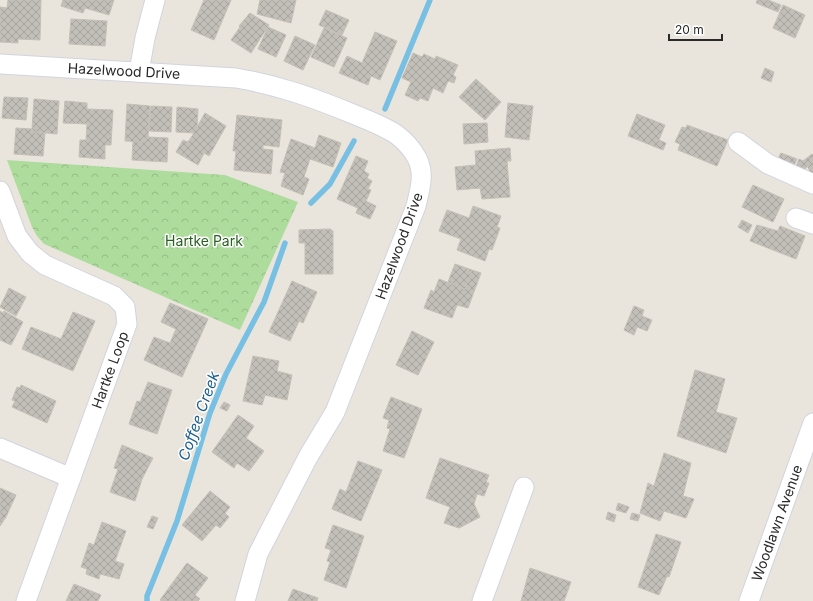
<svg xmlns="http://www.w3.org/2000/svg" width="813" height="601" viewBox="0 0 813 601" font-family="Inter,sans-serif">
  <defs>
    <pattern id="park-crowns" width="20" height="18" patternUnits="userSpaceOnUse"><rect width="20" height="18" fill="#aedc9d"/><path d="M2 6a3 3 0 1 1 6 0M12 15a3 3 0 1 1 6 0" fill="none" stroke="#96bd87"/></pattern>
    <pattern id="building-cross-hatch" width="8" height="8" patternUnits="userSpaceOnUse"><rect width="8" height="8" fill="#c2beb8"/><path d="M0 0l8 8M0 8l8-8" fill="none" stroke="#a7a39e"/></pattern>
  </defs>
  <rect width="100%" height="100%" fill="#eae5dc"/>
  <!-- park -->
  <path fill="url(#park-crowns)" d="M7,160L225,175L298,202L240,330L44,244L37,236L32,227Z"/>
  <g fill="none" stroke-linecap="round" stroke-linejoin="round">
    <!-- stream -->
    <g stroke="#78c0e3" stroke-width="5.5">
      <path d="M385,109L430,0"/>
      <path d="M311,203L330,184L354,141"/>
      <path d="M147,601V596L177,521L210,413L226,374L264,302L285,243"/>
    </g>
  </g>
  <!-- building -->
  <g fill="url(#building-cross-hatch)" stroke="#c5c0b6">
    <path d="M8,0H41L40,40L18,39V43L0,42V7L7,8Z"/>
    <path d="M63,0H114L109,15L85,8L83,13L61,6Z"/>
    <path d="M204,0H231L214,40L191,30Z"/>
    <path d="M260,0H296L291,23L257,14Z"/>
    <path d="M757,0H768L781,5L778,12L756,3Z"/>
    <path d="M783,5L805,15L795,38L773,28Z"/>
    <path d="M326,10L349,20L342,35L319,25Z"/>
    <path d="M250,13L269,25L251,53L231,40L240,27L239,26Z"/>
    <path d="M71,19L107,21L105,46L69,44Z"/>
    <path d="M268,27L286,35L276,57L258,49Z"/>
    <path d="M324,28L347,38L334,67L311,57Z"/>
    <path d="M375,32L397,41L380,80L371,76L368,85L339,73L347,56L362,63Z"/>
    <path d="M295,36L315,45L303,70L284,61Z"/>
    <path d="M413,53L422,57L424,54L435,59L436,56L458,65L453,75L456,77L454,83L448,81L443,93L433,88L428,101L420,98L418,101L405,95L411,82L402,78Z"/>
    <path d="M765,68L774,72L771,82L761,78Z"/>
    <path d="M476,79L501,102L485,120L459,97Z"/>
    <path d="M4,97L28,98L26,120L2,118Z"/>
    <path d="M34,99L59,101L57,134L35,132L32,129Z"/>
    <path d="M65,101L87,103V109L113,110L111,145H105V159L79,157L80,140H86L87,124L63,123Z"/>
    <path d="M508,103L533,106L529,140L505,137Z"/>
    <path d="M127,104L150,106L148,137L143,142L125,141Z"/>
    <path d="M151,106L172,107L171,132L149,131Z"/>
    <path d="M177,107L198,109L197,127L205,113L226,126L209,156L204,153L198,165L176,152L183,140L188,142L194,133L176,132Z"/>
    <path d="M637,114L665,125L659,140L666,143L663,150L628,136Z"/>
    <path d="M237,115L282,120L279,147L263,145V149L273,150L271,174L234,170L236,151H233Z"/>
    <path d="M487,123L488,142L464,144L463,124Z"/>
    <path d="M687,125L728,140L717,166L678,150L680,144L675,142L682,127L686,128Z"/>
    <path d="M16,128L32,129L35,132L45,133L43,156L14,154Z"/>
    <path d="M319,135L341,143L333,167L310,159L304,177L309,179L303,195L281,186L285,173L280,172L291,139L315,148Z"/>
    <path d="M148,137L168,138L167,162L132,160L133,141L143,142Z"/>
    <path d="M510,148L511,161H507L510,197L482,199L480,188L457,190L455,167L476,165L475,151Z"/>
    <path d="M781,153L797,159L792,170L776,163Z"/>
    <path d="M812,154L813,155V176L807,166L804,171L796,167L799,159L803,161Z"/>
    <path d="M356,156L368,161L364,171L369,174L367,178L372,181L368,189L371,190L366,201L376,206L370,219L356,213L358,208L337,199Z"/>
    <path d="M753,185L784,199L773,222L742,207Z"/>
    <path d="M473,206L501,216L497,227L500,228L492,250L489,249L485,261L457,250L461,239L439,231L447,210L469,218Z"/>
    <path d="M742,220L752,225L748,233L738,227Z"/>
    <path d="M757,225L778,231L780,226L805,236L796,259L750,241Z"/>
    <path d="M330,229L333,231V274H305V243H299V230Z"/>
    <path d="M455,264L472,270L465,289L448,282Z"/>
    <path d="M472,270L481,273L468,308L457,305L452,318L424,308L431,290L434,292L439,279L465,289Z"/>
    <path d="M292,281L317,292L303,323L299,321L290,341L269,332Z"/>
    <path d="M9,288L26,297L16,316L0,307Z"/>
    <path d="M170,303L208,319L182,377L144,360L154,337L170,343L176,329L161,322Z"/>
    <path d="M634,306L644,310L642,316L652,320L647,331L637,327L634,335L624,330Z"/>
    <path d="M0,311L3,313L4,311L23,322L11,345L0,340Z"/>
    <path d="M73,312L95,321L73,371L22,349L31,327L61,339Z"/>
    <path d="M412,331L434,342L418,375L396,365Z"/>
    <path d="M253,356L279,361L277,371L292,375L287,400L265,395L262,405L243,401Z"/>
    <path d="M695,370L725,379L716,412L737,418L726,453L677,436Z"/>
    <path d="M148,382L172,390L157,434L129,424L137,401L140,402Z"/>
    <path d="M21,385L56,401L47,423L12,407L15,401L12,400L17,387L20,388Z"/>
    <path d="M391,397L422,409L404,458L383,451L390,429L387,428L389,420L383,418Z"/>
    <path d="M224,402L230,405L227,411L220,408Z"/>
    <path d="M238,415L254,426L246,438L264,451L249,471L237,463L234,468L212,452Z"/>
    <path d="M122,445L153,458L142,479L135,501L110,492L118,469L114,468Z"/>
    <path d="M664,453L691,463L683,496L694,499L686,518L664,511L660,521L640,513L648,483L654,486Z"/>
    <path d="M440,458L489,475L486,482L489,483L484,496L477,494L474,504L480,517L459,528L444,523L450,507L426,498Z"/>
    <path d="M358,461L382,470L361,521L332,509L340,489L346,492Z"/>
    <path d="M0,488L16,495L6,517L0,526Z"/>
    <path d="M210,491L230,507L225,513L229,517L220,528L216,525L202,541L182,525Z"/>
    <path d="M618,503L629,507L626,513L616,510Z"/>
    <path d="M608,512L616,515L614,522L606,519Z"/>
    <path d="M632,513L640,515L638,521L630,519Z"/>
    <path d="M152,516L158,518L153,529L147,527Z"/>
    <path d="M102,522L126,531L115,561L124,564L119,579L100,574L99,579L86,574L87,569L81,567L89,543L94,545Z"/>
    <path d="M333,525L364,536L346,588L324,580L330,562L327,561L331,550L325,548Z"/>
    <path d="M656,534L681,542L669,577L667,576L659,595L638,587Z"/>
    <path d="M187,563L208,578L195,595L200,599L198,601H162L160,600Z"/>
    <path d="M530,568L571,582L564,601H521Z"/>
    <path d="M74,584L101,595L98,601H66Z"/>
    <path d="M293,589L318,598L317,601H288Z"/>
  </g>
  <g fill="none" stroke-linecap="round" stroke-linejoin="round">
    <defs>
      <g id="minor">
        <path d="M0,64L236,78C278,85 314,98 353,114C367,120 384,126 397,135C405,141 412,149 417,158C425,174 420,189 416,206L335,412L308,457L258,554L245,601"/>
        <path d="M139,72L145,38L155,0"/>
        <path d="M738,142L768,164L813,184"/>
        <path d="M0,191L17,236L30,253L45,265L114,296L125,307L127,324L26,601"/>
        <path d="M796,218L813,224"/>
        <path d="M0,448L71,478"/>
        <path d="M482,601L524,487"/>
        <path d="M749,601L813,423"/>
      </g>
    </defs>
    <!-- minor casing -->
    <use href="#minor" stroke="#d1d3e0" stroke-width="21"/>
    <!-- minor -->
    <use href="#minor" stroke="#fff" stroke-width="19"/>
  </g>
  <g text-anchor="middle" stroke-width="3" stroke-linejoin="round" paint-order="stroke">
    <!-- street labels -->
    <g font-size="14" fill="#292929" stroke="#fff">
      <text transform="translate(124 71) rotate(3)" y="5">Hazelwood Drive</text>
      <text transform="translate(399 246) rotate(-70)" y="5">Hazelwood Drive</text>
      <text transform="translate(110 370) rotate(-70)" y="5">Hartke Loop</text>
      <text transform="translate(777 523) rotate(-70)" y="5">Woodlawn Avenue</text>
    </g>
    <!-- park labels -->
    <g font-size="14" fill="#295f20" stroke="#fff">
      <text x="204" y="246">Hartke Park</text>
    </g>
    <!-- water labels -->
    <g font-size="15" font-style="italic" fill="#195e8d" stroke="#fff">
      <text transform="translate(199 416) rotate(-70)" y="5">Coffee Creek</text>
    </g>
  </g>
  <!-- scale -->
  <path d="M669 34v6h53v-6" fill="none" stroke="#292929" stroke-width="2"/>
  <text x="675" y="34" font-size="12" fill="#292929" stroke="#ffffff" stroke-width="3" paint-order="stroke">20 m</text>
</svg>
